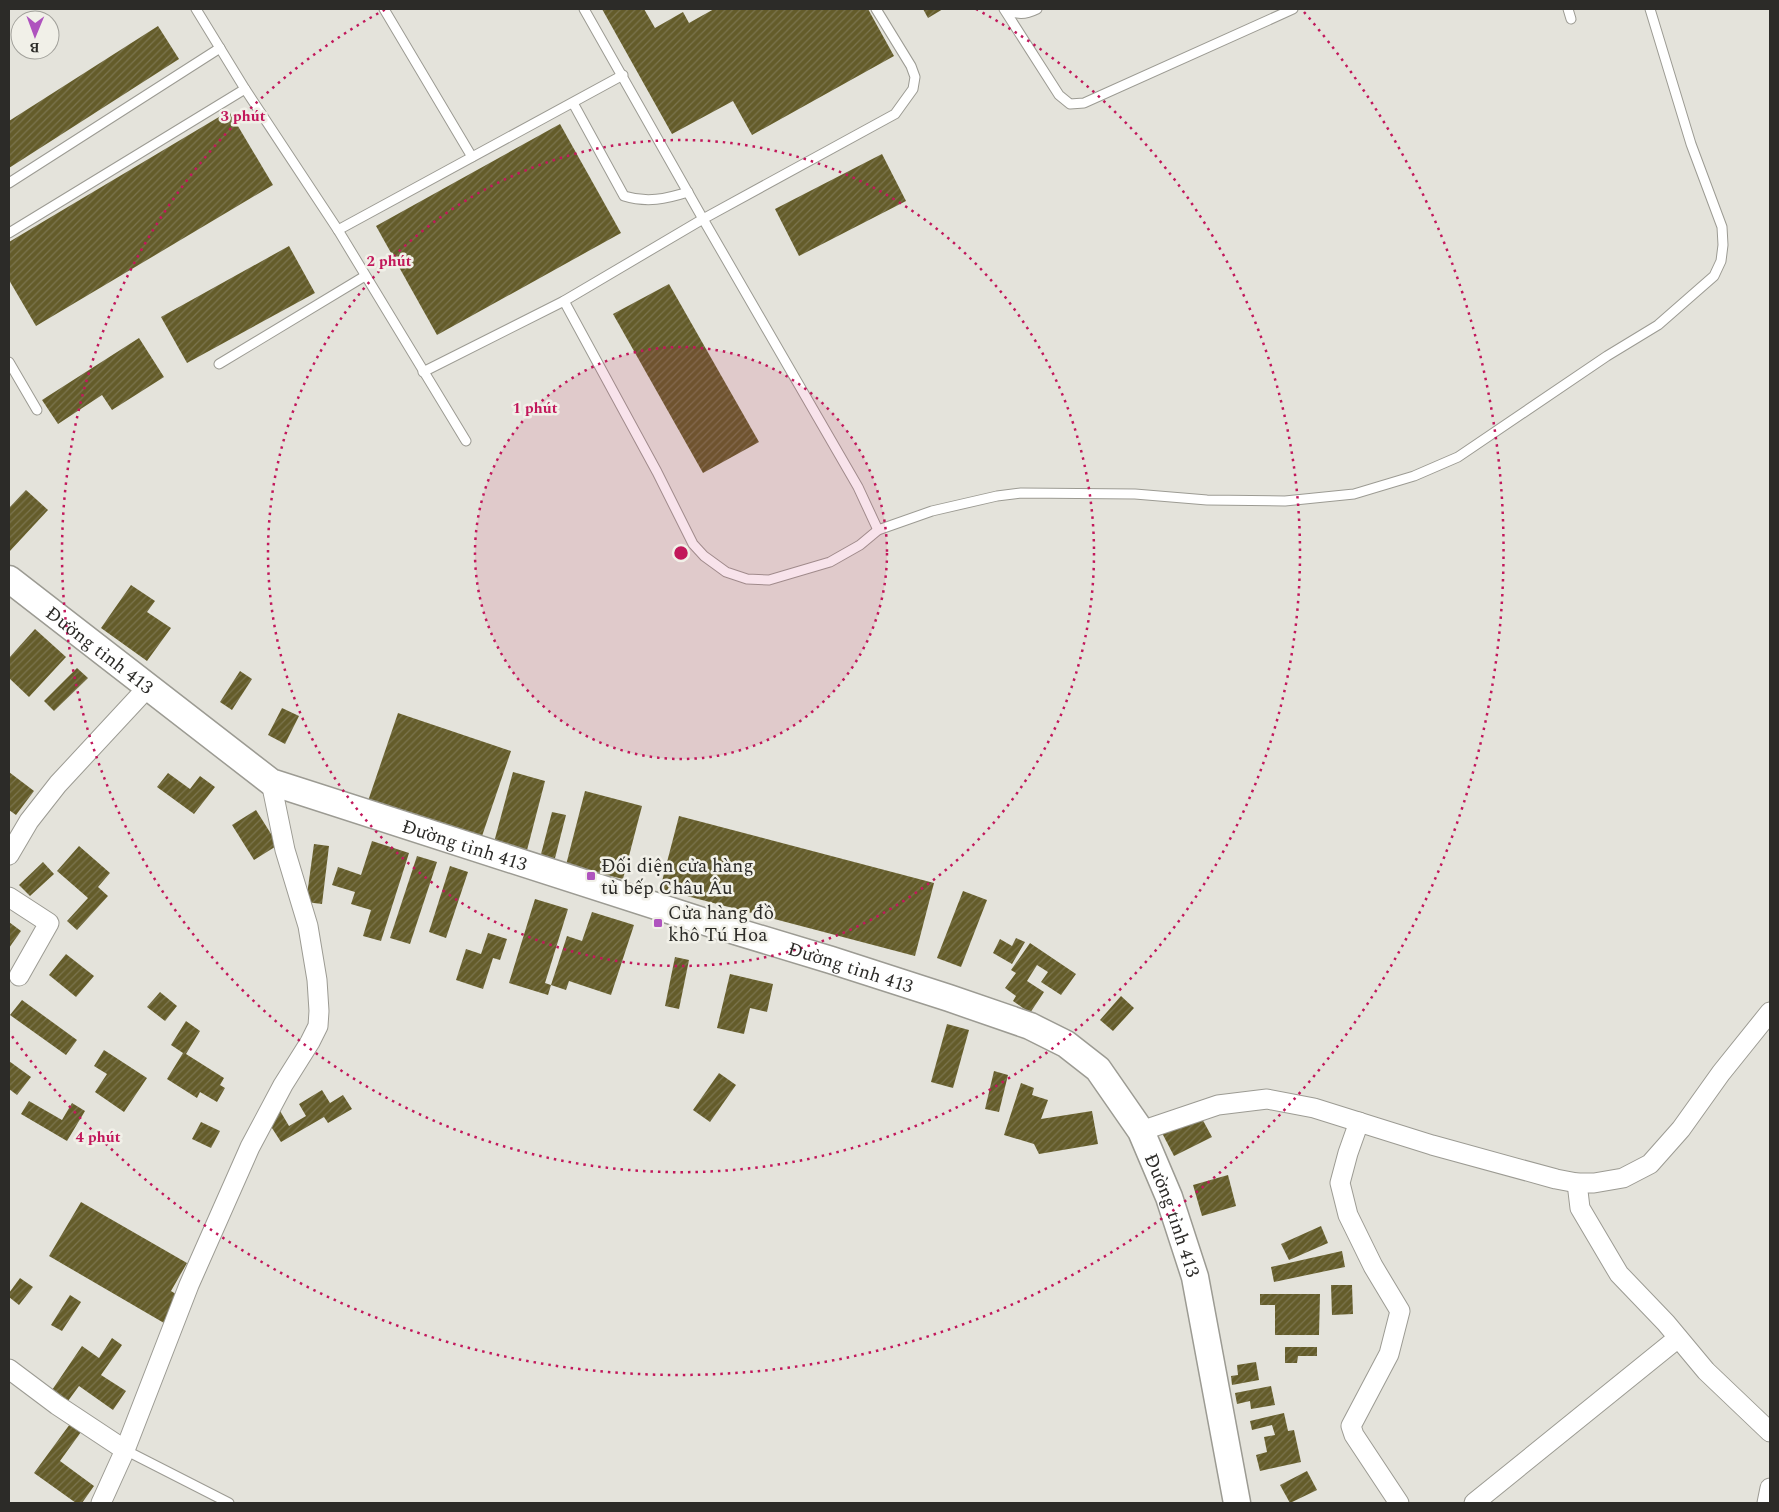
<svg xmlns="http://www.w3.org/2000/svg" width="1779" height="1512" viewBox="0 0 1779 1512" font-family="Spectral,serif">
  <defs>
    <pattern id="building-hatch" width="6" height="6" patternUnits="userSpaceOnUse" patternTransform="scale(1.25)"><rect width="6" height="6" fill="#645c2a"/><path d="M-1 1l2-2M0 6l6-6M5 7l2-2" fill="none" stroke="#7b754f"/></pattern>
  </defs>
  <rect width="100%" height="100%" fill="#e4e3db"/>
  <!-- building -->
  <g fill="url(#building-hatch)">
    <path d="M602,9H644L655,28L683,12L689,23L714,9H868L894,56L752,135L733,101L672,134Z"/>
    <path d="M923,9H943L928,18Z"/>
    <path d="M158,26L179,59L9,168V121Z"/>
    <path d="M229,111L273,185L36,326L9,280V242Z"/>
    <path d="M560,124L621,233L437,335L376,226Z"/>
    <path d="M882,154L906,201L799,256L775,209Z"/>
    <path d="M289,246L315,293L187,363L161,317Z"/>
    <path d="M669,284L759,442L703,473L613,314Z"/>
    <path d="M139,338L164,377L112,410L102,395L58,424L42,400Z"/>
    <path d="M26,490L48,510L9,552V508Z"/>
    <path d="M131,585L155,601L147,612L171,628L147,661L101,628Z"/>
    <path d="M35,629L66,657L29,697L9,678V658Z"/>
    <path d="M77,668L88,678L54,711L44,701Z"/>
    <path d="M240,671L252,679L232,710L220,702Z"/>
    <path d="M282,708L299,716L285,744L268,735Z"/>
    <path d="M398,713L511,751L481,839L368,801Z"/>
    <path d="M9,772L34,791L16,815L9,810Z"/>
    <path d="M513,772L545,781L526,854L493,846Z"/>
    <path d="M168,773L190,789L200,776L215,787L194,814L157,787Z"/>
    <path d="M585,791L642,806L623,879L566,865Z"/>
    <path d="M256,810L278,845L254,860L232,825Z"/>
    <path d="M552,812L566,815L554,862L540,858Z"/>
    <path d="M679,816L934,883L915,956L660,889Z"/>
    <path d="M372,841L409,853L381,941L363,936L371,910L351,904L355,892L332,885L338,867L361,875Z"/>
    <path d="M314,844L329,846L322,904L306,902Z"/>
    <path d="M79,846L110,873L98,887L108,896L77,930L67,921L88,898L57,871Z"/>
    <path d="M417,856L437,862L410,944L390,938Z"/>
    <path d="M43,862L54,874L30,896L19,885Z"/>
    <path d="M450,866L468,872L446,938L429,932Z"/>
    <path d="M963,891L987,900L961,967L937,958Z"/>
    <path d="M535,899L568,909L545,983L551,985L567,936L582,941L592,912L634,925L611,995L569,981L566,990L551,985L548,995L509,983Z"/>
    <path d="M9,922L21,931L9,948Z"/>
    <path d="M488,933L507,939L500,960L493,958L483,989L456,980L466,949L481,954Z"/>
    <path d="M1016,938L1025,942L1012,964L993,953L1000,939L1012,946Z"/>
    <path d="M1030,943L1076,974L1061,995L1041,982L1048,972L1037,965L1027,981L1044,992L1030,1013L1013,1001L1016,996L1005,988L1016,973L1011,970Z"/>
    <path d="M66,954L94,976L76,997L49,975Z"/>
    <path d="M675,957L689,960L679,1009L665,1006Z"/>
    <path d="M730,974L773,984L767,1012L750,1008L744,1034L717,1028Z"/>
    <path d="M160,992L177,1006L165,1021L147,1007Z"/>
    <path d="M1121,996L1134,1008L1113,1031L1100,1020Z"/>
    <path d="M22,1000L77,1040L66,1055L10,1015Z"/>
    <path d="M186,1021L200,1031L186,1054L224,1078L220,1085L225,1088L217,1102L200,1092L197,1098L167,1079L183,1053L171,1045Z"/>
    <path d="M947,1024L969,1030L953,1088L931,1082Z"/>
    <path d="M104,1050L147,1078L124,1112L95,1092L107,1074L94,1066Z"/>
    <path d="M9,1061L31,1077L17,1095L9,1089Z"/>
    <path d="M994,1071L1008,1075L999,1112L985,1109Z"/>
    <path d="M719,1073L736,1085L710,1122L693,1110Z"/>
    <path d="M1021,1083L1034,1088L1032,1095L1048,1100L1041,1119L1092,1111L1098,1144L1039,1154L1034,1144L1004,1135Z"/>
    <path d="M322,1090L330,1103L343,1095L352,1109L328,1123L324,1117L281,1142L270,1125L276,1104L289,1126L306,1116L299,1104Z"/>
    <path d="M29,1101L62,1120L72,1103L85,1111L67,1141L21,1114Z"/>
    <path d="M1200,1115L1212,1137L1174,1156L1162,1133Z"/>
    <path d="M201,1122L220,1131L211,1148L192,1139Z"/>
    <path d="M1228,1175L1236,1206L1202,1216L1193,1185Z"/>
    <path d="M81,1202L187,1263L171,1291L179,1296L164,1323L49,1256Z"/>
    <path d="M1321,1226L1328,1243L1289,1260L1281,1244Z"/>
    <path d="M1342,1251L1345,1267L1274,1282L1271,1267Z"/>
    <path d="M20,1278L33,1287L19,1305L9,1297V1293Z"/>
    <path d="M1331,1285H1352L1353,1314L1332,1315Z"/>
    <path d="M1260,1294H1320L1319,1335H1275V1305H1260Z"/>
    <path d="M70,1295L81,1302L62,1331L51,1325Z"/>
    <path d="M112,1338L122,1345L101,1375L126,1391L113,1410L79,1386L68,1401L52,1390L82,1346L99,1358Z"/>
    <path d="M1285,1347H1317V1356H1298L1297,1363H1285Z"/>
    <path d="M1256,1362L1259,1380L1232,1385L1231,1376L1238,1375L1237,1365Z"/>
    <path d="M1271,1386L1275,1405L1251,1409L1250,1401L1237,1404L1235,1393Z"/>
    <path d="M1284,1413L1288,1431L1294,1430L1301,1462L1260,1471L1256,1455L1267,1452L1264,1437L1275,1435L1272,1425L1252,1430L1250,1421Z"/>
    <path d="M70,1424L81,1432L60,1461L94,1486L82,1503H76L34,1473Z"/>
    <path d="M1307,1471L1317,1490L1290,1503L1280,1485Z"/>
  </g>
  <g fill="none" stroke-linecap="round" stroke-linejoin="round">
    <defs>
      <g id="lane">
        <path d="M196,9L245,89L338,230L466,441"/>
        <path d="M384,9L472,157"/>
        <path d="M584,9L703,219L858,487L878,530"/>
        <path d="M1004,9L1059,95L1070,104L1084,103L1293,9"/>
        <path d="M1005,9C1017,15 1025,15 1037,9"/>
        <path d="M1568,9L1571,19"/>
        <path d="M573,103L624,196C647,203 666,199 688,192"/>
        <path d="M9,183L220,48"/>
        <path d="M338,230L623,75"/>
        <path d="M9,233L245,89"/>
        <path d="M564,301L657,472L693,544L704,556L726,572L747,579L769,580L830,562L860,545L878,530L932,511L997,496L1021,493L1135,494L1207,500L1285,501L1354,494L1414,476L1458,457L1607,356L1658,325L1714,276L1721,261L1723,245L1722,227L1691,144L1650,9"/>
        <path d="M9,362L37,410"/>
        <path d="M219,364L365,276"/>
        <path d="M423,372L564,301L703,219L895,114L913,89L915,77L911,66L876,9"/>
        <path d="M125,1450L229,1503"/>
      </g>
      <g id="street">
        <path d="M9,855L29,821L58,784L148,687"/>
        <path d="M9,897L49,923L19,976"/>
        <path d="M1359,1122L1348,1153L1340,1183L1348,1215L1373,1266L1400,1311L1389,1354L1351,1426L1354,1435L1399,1503"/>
        <path d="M1141,1131L1218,1105L1267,1099L1314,1108L1432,1145L1556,1179L1577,1183H1594L1623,1178L1650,1164L1681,1129L1721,1073L1770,1012"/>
        <path d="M1577,1183L1580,1208L1619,1274L1666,1323L1706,1371L1770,1432"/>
        <path d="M9,1369L57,1405L125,1450"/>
        <path d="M101,1503L125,1450L189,1285L250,1147L283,1085L310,1042L318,1026L319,1011L317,980L308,926L285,850L271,782"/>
        <path d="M1474,1503L1678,1338"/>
        <path d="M1767,1503L1770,1488"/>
      </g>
      <g id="secondary">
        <path id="s1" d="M9,579L271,782L715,925L831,960L949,998L1030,1026L1066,1044L1098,1069L1141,1131L1169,1197L1195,1277L1237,1503"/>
      </g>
    </defs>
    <!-- lane casing -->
    <use href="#lane" stroke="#9c9b93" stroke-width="11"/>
    <!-- street casing -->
    <use href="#street" stroke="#9c9b93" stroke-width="21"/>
    <!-- secondary casing -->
    <use href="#secondary" stroke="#9c9b93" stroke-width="29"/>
    <!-- lane -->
    <use href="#lane" stroke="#fff" stroke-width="9"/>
    <!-- street -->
    <use href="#street" stroke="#fff" stroke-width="19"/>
    <!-- secondary -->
    <use href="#secondary" stroke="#fff" stroke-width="26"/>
  </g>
  <!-- distance rings -->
  <circle cx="681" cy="553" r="206" fill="#c2185b" fill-opacity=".12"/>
  <g fill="none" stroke="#c2185b" stroke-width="2.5" stroke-dasharray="2.5 5">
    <circle cx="681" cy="553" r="206"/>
    <circle cx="681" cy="553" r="413"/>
    <path d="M976 9A619 619 0 1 1 386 9"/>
    <path d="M1304 12A825 825 0 1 1 9 1032"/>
  </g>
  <!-- markers -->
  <g fill="#af53be" stroke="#f1f0e8" stroke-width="2">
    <rect x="586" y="871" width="10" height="10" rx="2.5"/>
    <rect x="653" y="918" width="10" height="10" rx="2.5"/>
  </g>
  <g text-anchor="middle" stroke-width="5" stroke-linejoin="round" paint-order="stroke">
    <!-- street labels -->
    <g font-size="19" fill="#2c2b28" stroke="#f1f0e8">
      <text dy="7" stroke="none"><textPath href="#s1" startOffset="115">Đường tỉnh 413</textPath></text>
      <text dy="7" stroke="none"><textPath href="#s1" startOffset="535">Đường tỉnh 413</textPath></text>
      <text dy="7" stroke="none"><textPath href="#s1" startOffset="940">Đường tỉnh 413</textPath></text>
      <text dy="7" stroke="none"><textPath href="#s1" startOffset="1375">Đường tỉnh 413</textPath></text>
    </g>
    <!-- poi labels -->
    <g font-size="19" fill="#2c2b28" stroke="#f1f0e8" text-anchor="start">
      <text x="601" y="872">Đối diện cửa hàng<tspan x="601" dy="22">tủ bếp Châu Âu</tspan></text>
      <text x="668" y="919">Cửa hàng đồ<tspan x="668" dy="22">khô Tú Hoa</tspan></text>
    </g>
  </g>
  <circle cx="681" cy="553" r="8" fill="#c2185b" stroke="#f1f0e8" stroke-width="2.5"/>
  <g font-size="15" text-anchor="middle" font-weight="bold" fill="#c2185b" stroke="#f1f0e8" stroke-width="5" stroke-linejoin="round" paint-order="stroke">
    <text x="243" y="121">3 phút</text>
    <text x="389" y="266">2 phút</text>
    <text x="535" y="413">1 phút</text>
    <text x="98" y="1142">4 phút</text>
  </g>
  <!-- border -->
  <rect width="1779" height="1512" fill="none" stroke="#2c2b28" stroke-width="20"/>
  <!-- north arrow -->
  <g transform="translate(35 35) rotate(181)"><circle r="24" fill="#f1f0e8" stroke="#a2a19b"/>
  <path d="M0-4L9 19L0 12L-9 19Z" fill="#af53be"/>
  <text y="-8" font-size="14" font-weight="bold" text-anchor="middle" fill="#2c2b28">B</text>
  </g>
</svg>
